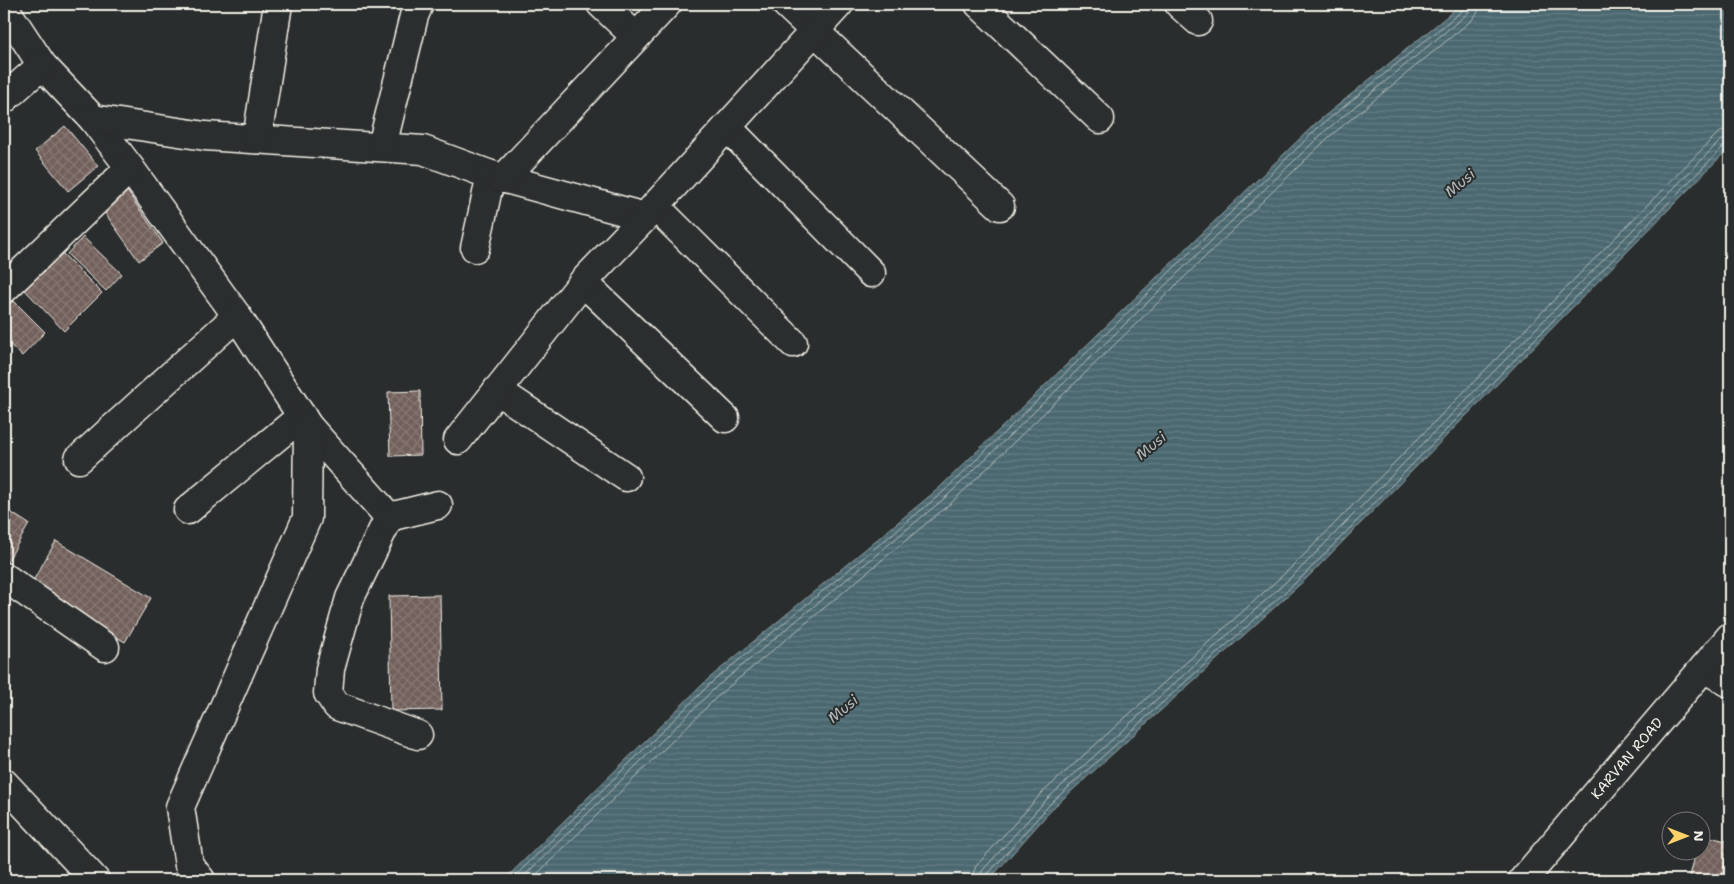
<svg xmlns="http://www.w3.org/2000/svg" width="1734" height="884" viewBox="0 0 1734 884" font-family="'Shantell Sans',sans-serif">
  <defs>
    <pattern id="water-rules" width="6" height="5" patternUnits="userSpaceOnUse" patternTransform="scale(1.25)"><rect width="6" height="5" fill="#4c6870"/><path d="M0 2.5h6" fill="none" stroke="#667e84"/></pattern>
    <pattern id="building-cross-hatch" width="8" height="8" patternUnits="userSpaceOnUse" patternTransform="scale(1.25)"><rect width="8" height="8" fill="#72605b"/><path d="M0 0l8 8M0 8l8-8" fill="none" stroke="#877773"/></pattern>
  </defs>
  <rect width="100%" height="100%" fill="#2a2d2e"/>
  <filter id="ink" filterUnits="userSpaceOnUse"><feTurbulence type="fractalNoise" baseFrequency=".02" numOctaves="2"/><feDisplacementMap in="SourceGraphic" scale="10" xChannelSelector="R" yChannelSelector="G"/><feConvolveMatrix kernelMatrix="1 2 1 2 8 2 1 2 1" color-interpolation-filters="sRGB"/></filter>
  <g filter="url(#ink)">
    <!-- water -->
    <path fill="url(#water-rules)" stroke="#8f9fa0" d="M1462,4H1730V147L1307,578L1054,807L989,880H504L707,680L938,489L1316,123Z"/>
    <g fill="none" stroke-linecap="round" stroke-linejoin="round">
      <!-- shore -->
      <g stroke="#b1bab8" stroke-width="1">
        <path d="M511,880L711,683L942,493L1319,127L1463,10L1465,4"/>
        <path d="M520,880L715,688L946,497L1324,132L1467,14L1471,9V4"/>
        <path d="M531,880L720,694L951,503L1329,137L1472,20L1478,12L1479,4"/>
        <path d="M972,880L973,874L976,866L1042,793L1294,565L1715,136L1722,131L1730,130"/>
        <path d="M979,880L982,871L1047,799L1299,570L1720,141L1730,137"/>
        <path d="M986,880L987,875L1051,803L1304,575L1725,145L1730,143"/>
      </g>
    </g>
    <!-- building -->
    <g fill="url(#building-cross-hatch)" stroke="#f4f1e8">
      <path d="M65,126L98,166L68,191L35,151Z"/>
      <path d="M127,191L163,243L139,261L102,209Z"/>
      <path d="M83,237L122,274L106,291L67,254Z"/>
      <path d="M61,252L102,293L64,331L24,289Z"/>
      <path d="M4,291L45,332L22,356L4,339Z"/>
      <path d="M420,391L421,455L390,456L388,392Z"/>
      <path d="M4,508L29,524L6,564L4,562Z"/>
      <path d="M56,541L151,598L125,642L30,586Z"/>
      <path d="M440,595L442,710L391,711L389,596Z"/>
      <path d="M1702,835L1730,842L1721,880H1689L1696,852H1702Z"/>
    </g>
    <g fill="none" stroke-linecap="round" stroke-linejoin="round">
      <defs>
        <g id="street">
          <path d="M601,4L636,37"/>
          <path d="M786,4L1000,206"/>
          <path d="M979,4L1100,119"/>
          <path d="M1179,4L1198,21"/>
          <path d="M4,7L42,65L93,119L130,168L237,316L308,426L389,517L350,598L330,669L328,693L337,706L418,735"/>
          <path d="M4,99L42,65"/>
          <path d="M93,119L205,136L423,150L491,175L475,248"/>
          <path d="M727,127L871,273"/>
          <path d="M257,139L278,4"/>
          <path d="M382,146L414,16L419,4"/>
          <path d="M491,175L645,217"/>
          <path d="M503,179L667,4"/>
          <path d="M655,206L793,343"/>
          <path d="M583,282L725,418"/>
          <path d="M4,289L130,168"/>
          <path d="M497,390L626,477"/>
          <path d="M458,440L583,282L645,217L839,4"/>
          <path d="M79,459L237,316"/>
          <path d="M188,510L302,416"/>
          <path d="M389,517L438,505"/>
          <path d="M4,577L105,647"/>
          <path d="M1704,668L1730,683"/>
          <path d="M4,783L95,880"/>
          <path d="M201,880L189,865L180,807L307,518L308,426"/>
        </g>
        <g id="secondary">
          <path id="s1" d="M1523,880L1730,637"/>
        </g>
      </defs>
      <!-- street casing -->
      <use href="#street" stroke="#f4f1e8" stroke-width="31"/>
      <!-- secondary casing -->
      <use href="#secondary" stroke="#f4f1e8" stroke-width="31"/>
      <!-- street -->
      <use href="#street" stroke="#2a2d2e" stroke-width="28"/>
      <!-- secondary -->
      <use href="#secondary" stroke="#2a2d2e" stroke-width="28"/>
    </g>
  </g>
  <g text-anchor="middle" stroke-width="4" stroke-linejoin="round" paint-order="stroke">
    <!-- street labels -->
    <g font-size="14" fill="#f4f1e8" stroke="#2a2d2e">
      <text dy="5" stroke="none"><textPath href="#s1" startOffset="160">KARVAN ROAD</textPath></text>
    </g>
    <!-- water labels -->
    <g font-size="15" font-style="italic" fill="#b1bab8" stroke="#2a2d2e">
      <text transform="translate(1460 183) rotate(-40)" y="5">Musi</text>
      <text transform="translate(1151 446) rotate(-40)" y="5">Musi</text>
      <text transform="translate(843 709) rotate(-40)" y="5">Musi</text>
    </g>
  </g>
  <!-- margin -->
  <rect width="1734" height="884" fill="none" stroke="#2a2d2e" stroke-width="20"/>
  <rect x="10" y="10" width="1714" height="864" fill="none" stroke="#f4f1e8" stroke-width="2" filter="url(#ink)"/>
  <!-- north arrow -->
  <g transform="translate(1686 836) rotate(90)"><circle r="24" fill="#2a2d2e" stroke="#7b7b78"/>
  <path d="M0-4L9 19L0 12L-9 19Z" fill="#ffd166"/>
  <text y="-8" font-size="14" font-weight="bold" text-anchor="middle" fill="#f4f1e8">N</text>
  </g>
</svg>
